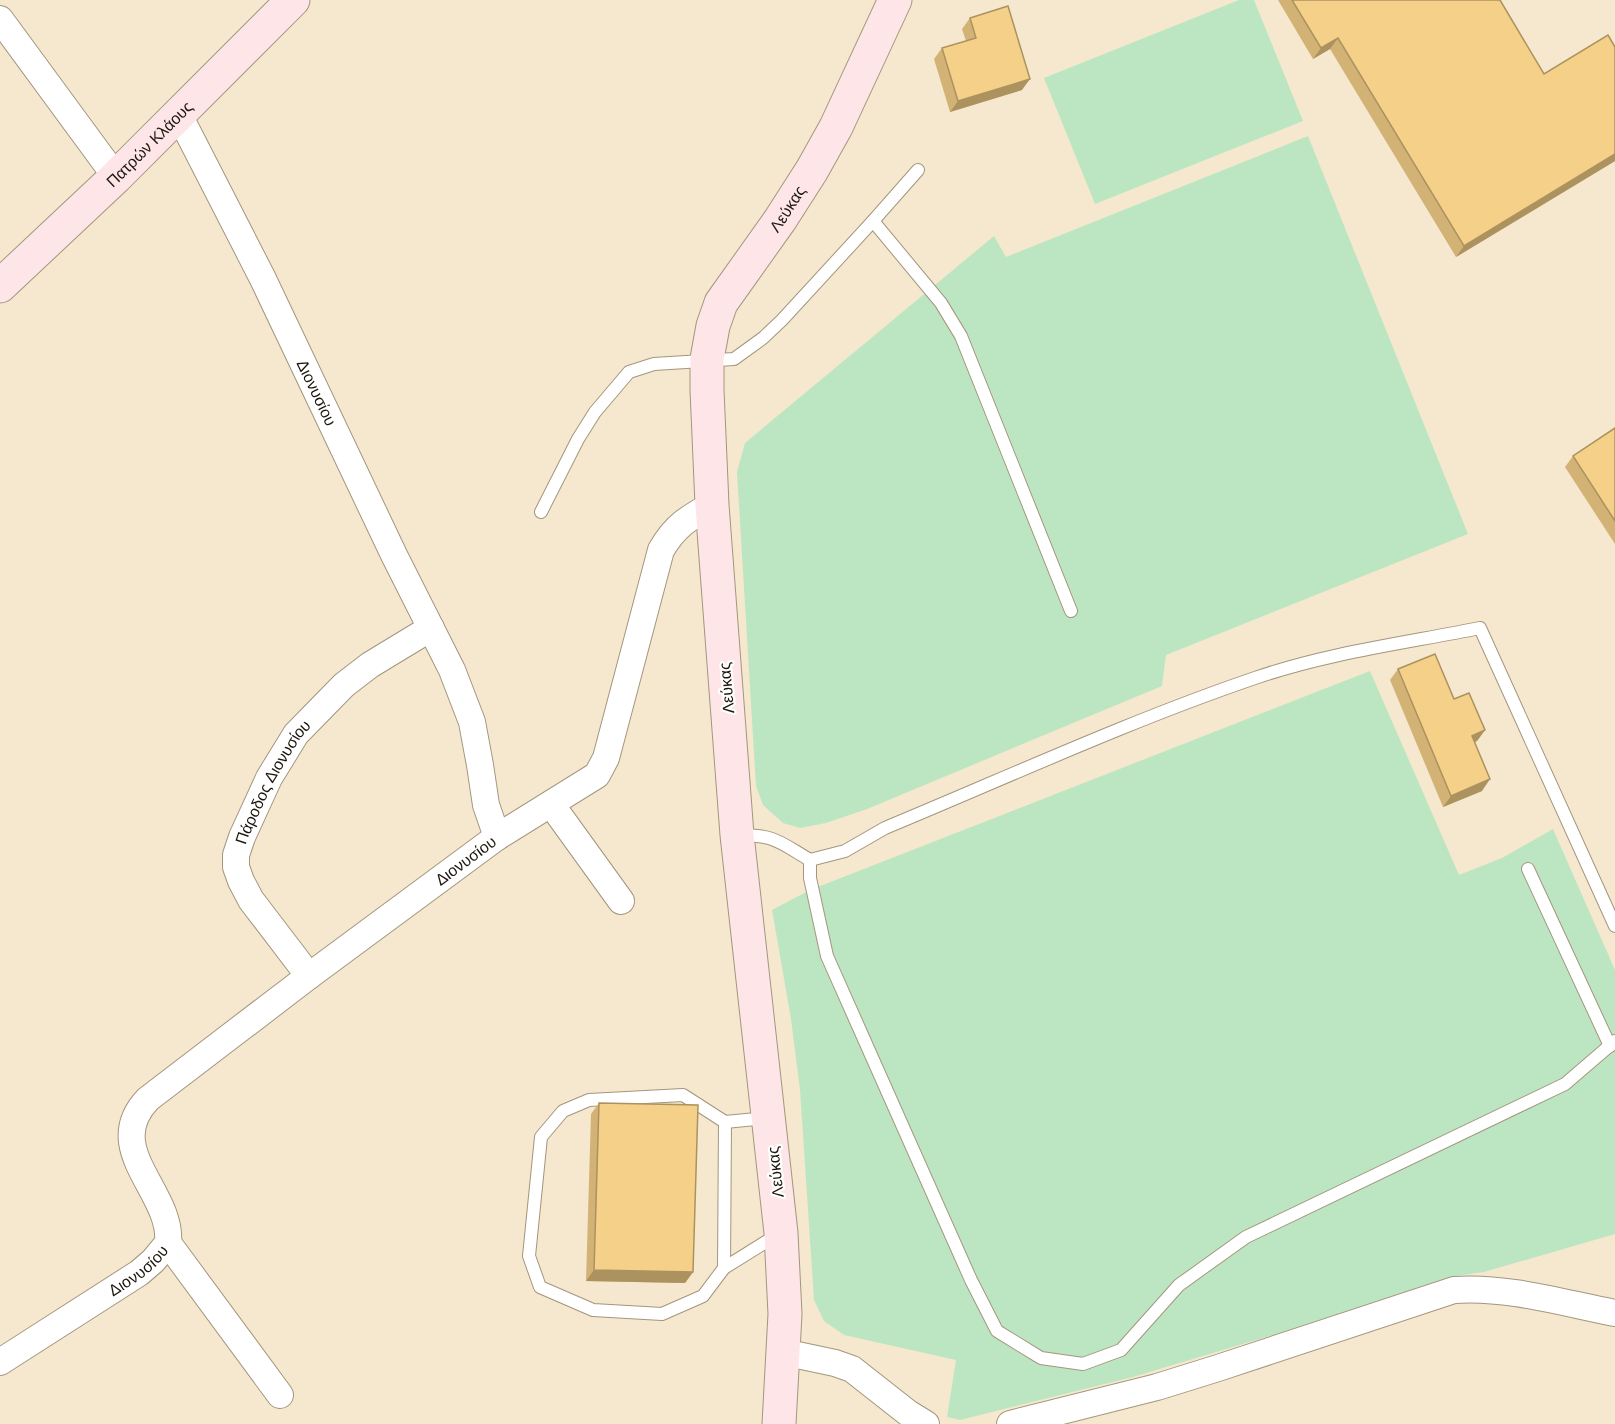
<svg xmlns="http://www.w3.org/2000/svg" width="1615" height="1424" viewBox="0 0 1615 1424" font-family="'DM Sans',sans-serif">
  <rect width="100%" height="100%" fill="#f5e8ce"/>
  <!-- green -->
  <g fill="#bce6c2">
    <path d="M1239,0H1254L1303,121L1095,204L1044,78Z"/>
    <path d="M1308,136L1468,534L1166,655L1162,686L867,809L826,823L800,828L783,823L763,805L756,786L737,472L745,443L994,236L1006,257Z"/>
    <path d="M1370,671L1459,875L1502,858L1553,829L1615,970V1234L1484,1272L1449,1277L1273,1335L1133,1377L960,1420L947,1417L956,1360L844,1335L824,1321L814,1300L800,1090L791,1019L772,910L810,890Z"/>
  </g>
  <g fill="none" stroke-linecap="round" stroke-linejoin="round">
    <defs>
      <g id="lane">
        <path d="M873,221L941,303L961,336L1071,611"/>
        <path d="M541,512L578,439L595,412L629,372L654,364L734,359L763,338L782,320L873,221L918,170"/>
        <path d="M738,835C776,835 779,842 810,860L845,851L885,828C1008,777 1129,721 1255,678C1327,653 1405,643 1480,628L1615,926"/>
        <path d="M810,860V878L827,956L971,1280L997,1331L1041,1358L1083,1364L1121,1350L1179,1285L1246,1237L1565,1084L1615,1041"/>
        <path d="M1528,869L1610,1046"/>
        <path d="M766,1118L725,1122L683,1095L589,1100L563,1111L541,1137L529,1256L540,1287L593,1310L662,1314L703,1296L724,1268L777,1235"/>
        <path d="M724,1268L725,1122"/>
      </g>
      <g id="street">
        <path d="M0,19L116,177"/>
        <path id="s1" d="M179,115L263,279L394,555L452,670L472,722L480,765L486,805L497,837"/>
        <path d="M551,804L621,901"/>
        <path id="s2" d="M309,976L251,900L241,881L236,867V855L242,837L269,778L296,734L344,685L370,665L431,628"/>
        <path d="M168,1243L280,1395"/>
        <path d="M783,1352L835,1363L852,1369L908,1413L926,1424"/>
        <path id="s3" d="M0,1362L139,1273L153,1261L168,1243C173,1192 100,1149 148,1099L309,976L497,837L597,775L606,758L661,550C675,526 688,518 712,505"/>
        <path d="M1010,1424L1157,1387L1218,1368L1454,1290C1507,1286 1563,1303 1615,1313"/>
      </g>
      <g id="secondary">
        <path id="s4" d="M0,286L116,177L293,0"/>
        <path id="s5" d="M779,1424L785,1314L781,1233L737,835L712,505L707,390V359L713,326L721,303L780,220L812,170L836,127L895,0"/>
      </g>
    </defs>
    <!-- lane casing -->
    <use href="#lane" stroke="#a3967e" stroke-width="14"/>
    <!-- street casing -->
    <use href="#street" stroke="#a3967e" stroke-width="28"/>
    <!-- secondary casing -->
    <use href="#secondary" stroke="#a3967e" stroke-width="35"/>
    <!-- lane -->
    <use href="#lane" stroke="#fff" stroke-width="12"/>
    <!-- street -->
    <use href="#street" stroke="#fff" stroke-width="26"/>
    <!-- secondary -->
    <use href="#secondary" stroke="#fde5e8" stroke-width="33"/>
  </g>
  <!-- wall -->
  <g fill="#d3b375">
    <path d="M1278,0H1500L1544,74L1615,47V161L1456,257L1330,49L1313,59Z"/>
    <path d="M970,18L1022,90L950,112L934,59L942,48L966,41L962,29Z"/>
    <path d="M1615,428V544L1565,467L1573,456Z"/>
    <path d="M1398,669L1454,699L1485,730L1477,741L1475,742L1482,791L1443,807L1390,680Z"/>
    <path d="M599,1103L693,1272L685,1283L586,1281L591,1114Z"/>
  </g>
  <!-- shaded-wall -->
  <g fill="#ac925f">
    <path d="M1338,38L1330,49L1313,59L1321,48Z"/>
    <path d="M1030,79L1022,90L950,112L958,101Z"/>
    <path d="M1615,154V161L1456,257L1464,246Z"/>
    <path d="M1485,730L1477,741L1464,747L1472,736Z"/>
    <path d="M1490,779L1482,791L1443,807L1451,796Z"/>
    <path d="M594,1270L693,1272L685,1283L586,1281Z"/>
  </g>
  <!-- building -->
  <g fill="#f5d088" stroke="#ac925f" stroke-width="1.5">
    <path d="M1292,0H1500L1544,74L1608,35L1615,47V154L1464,246L1338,38L1321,48Z"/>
    <path d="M1008,6L1030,79L958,101L942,48L976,38L970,18Z"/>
    <path d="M1615,428V521L1573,456Z"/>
    <path d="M1435,654L1454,699L1469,693L1485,730L1472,736L1490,779L1451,796L1398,669Z"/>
    <path d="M599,1103L698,1105L693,1272L594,1270Z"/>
  </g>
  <g text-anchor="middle" stroke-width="4.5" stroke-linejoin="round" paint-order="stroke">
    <!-- street labels -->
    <g font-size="16" fill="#1b160d" stroke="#fff">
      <text dy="6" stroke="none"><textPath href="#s4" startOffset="206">Πατρών Κλάους</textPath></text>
      <text dy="6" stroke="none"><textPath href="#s5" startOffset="1242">Λεύκας</textPath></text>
      <text dy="6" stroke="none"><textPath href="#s1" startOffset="310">Διονυσίου</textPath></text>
      <text transform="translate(726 688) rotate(-95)" y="6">Λεύκας</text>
      <text dy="6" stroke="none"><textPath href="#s2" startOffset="226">Πάροδος Διονυσίου</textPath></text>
      <text dy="6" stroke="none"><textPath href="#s3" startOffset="760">Διονυσίου</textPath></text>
      <text transform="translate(775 1172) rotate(-96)" y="6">Λεύκας</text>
      <text dy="6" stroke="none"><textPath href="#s3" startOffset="166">Διονυσίου</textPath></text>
    </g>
  </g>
</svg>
